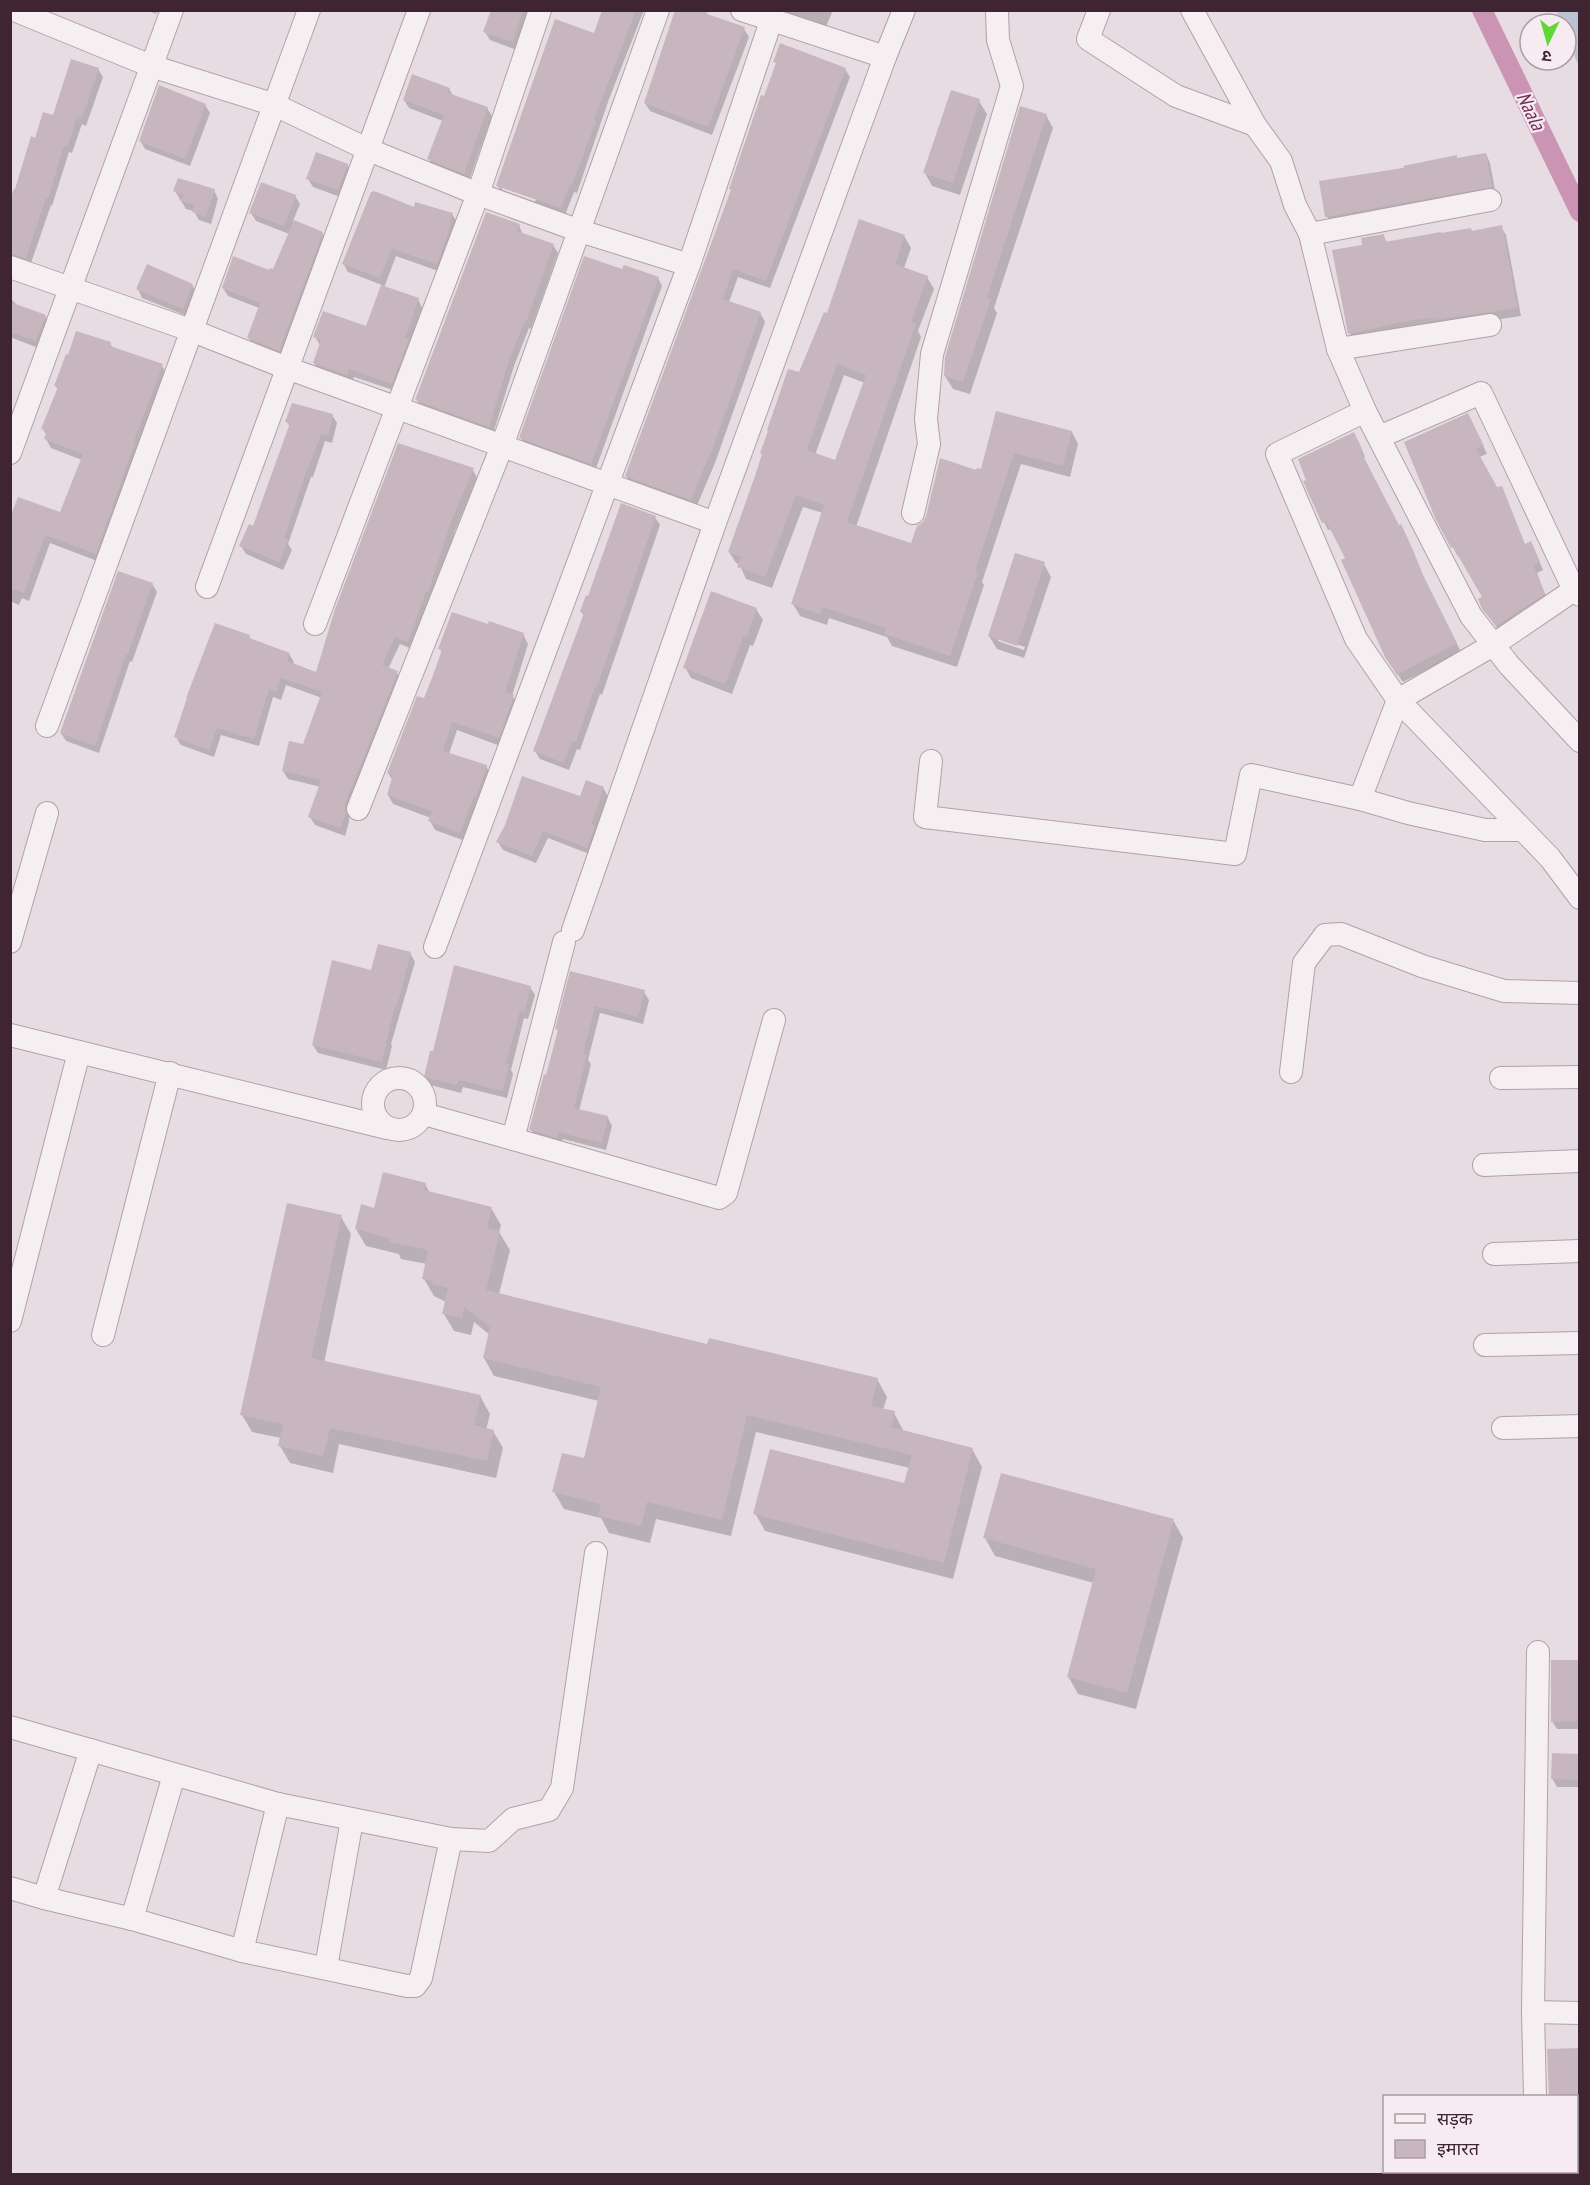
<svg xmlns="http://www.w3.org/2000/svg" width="1590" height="2185" viewBox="0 0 1590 2185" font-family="'PT Sans Narrow','Noto Sans Devanagari',sans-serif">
  <rect width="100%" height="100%" fill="#e7dce2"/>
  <!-- green -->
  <path fill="#bcc4d2" d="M1556,11H1579V67L1566,35V24H1562Z"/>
  <!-- shadow -->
  <g fill="#0003" fill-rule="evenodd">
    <path d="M146,10H158L156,14Z"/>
    <path d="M492,10H531L517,50L490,40L485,32Z"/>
    <path d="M605,10H644L609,99L577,193L574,192L565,215L503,194L498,186L595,35ZM502,187L536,199L535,202L502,190Z"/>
    <path d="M772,10H833L825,29Z"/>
    <path d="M744,29L749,37L712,135L650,111L645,103Z"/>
    <path d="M775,62L845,69L850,77L770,288L738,277L729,302L760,313L765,322L715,463L696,508L631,484L626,476L765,98L777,65Z"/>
    <path d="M98,69L103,77L86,126L82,124L72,153L69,152L52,206L51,205L30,266L10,263V203L36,139L54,116Z"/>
    <path d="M449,89L454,97L487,108L492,116L469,181L433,167L429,159L443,121L409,108L404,100Z"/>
    <path d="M979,101L987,114L960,195L932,186L925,173Z"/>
    <path d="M205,105L210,113L190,166L145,149L140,140Z"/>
    <path d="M1046,115L1053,128L994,308L997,313L970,394L953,389L945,376Z"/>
    <path d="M1486,154L1490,163L1496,195L1332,225L1327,217L1321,182Z"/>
    <path d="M347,165L352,173L343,198L313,187L308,179Z"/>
    <path d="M214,190L218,199L211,224L199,220L194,211L186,209L175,191Z"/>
    <path d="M373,191L415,209L452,214L457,222L441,272L396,256L384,288L418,299L422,308L396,391L354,377L351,383L319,371L314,363L320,345L315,337L367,328L382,285L348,272L343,263Z"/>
    <path d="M295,196L300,204L293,221L322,233L327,242L284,358L253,346L248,337L259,308L228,296L223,288L274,271L289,234L256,221L251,213Z"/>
    <path d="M519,225L523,235L553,245L558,253L531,329L529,328L514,366L493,434L421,408L417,400Z"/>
    <path d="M1501,227L1506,235L1521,316L1354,341L1350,333L1364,246L1383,235L1387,243Z"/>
    <path d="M904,236L911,248L904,268L927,277L934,289L918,331L921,337L856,527L912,545L977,472L982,471L997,413L1072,432L1078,444L1070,477L1021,464L982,582L984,585L957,667L892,646L887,637L829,618L827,625L800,616L793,604L823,513L803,507L772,588L746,579L740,565L736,563L729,552L800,374L827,315ZM844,375L865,383L836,462L815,455Z"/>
    <path d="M623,271L658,278L662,286L595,471L526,446L521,438Z"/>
    <path d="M192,285L197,293L187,316L142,298L138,289Z"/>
    <path d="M10,298L18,306L45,316L50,324L41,349L10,337Z"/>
    <path d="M110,344L114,349L162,366L167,374L100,562L50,543L29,601L22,598L19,605L10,601V523L60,514L82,460L51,448L46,439L47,436L43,429L58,390L56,386Z"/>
    <path d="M332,415L337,423L332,443L325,441L313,477H311L288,544L292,550L283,570L246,554L241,546L254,528L290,427L287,422Z"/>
    <path d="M1472,423L1487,454L1479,457L1525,545L1535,551L1543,570L1537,573L1548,602L1501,633L1489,617L1484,598L1459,554L1457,555L1438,519Z"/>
    <path d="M1358,441L1365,457L1363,458L1399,527L1400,526L1412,548L1426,583L1461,652L1403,682L1391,665L1347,558L1332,529L1328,530L1311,496Z"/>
    <path d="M473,470L477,478L455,531L433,599L412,649L400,644L388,669L397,673L402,681L349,813V822L345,836L315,825L310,817L321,787L288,779L283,771L304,746L322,698L286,685L281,700L273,697L259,746L221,735L214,757L181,745L176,737L249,636L251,641L289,654L294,662L293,665L317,673Z"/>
    <path d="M655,517L660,525L602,695L600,694L580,750L577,749L569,770L540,759L535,751L584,616L581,611L589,598Z"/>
    <path d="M1044,564L1051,577L1024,658L997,649L989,636ZM998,638L1025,647L1024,650L998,641Z"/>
    <path d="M152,584L157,592L132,662L130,661L99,753L66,741L61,733Z"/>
    <path d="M756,609L763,620L753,646L750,645L732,694L691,678L685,667Z"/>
    <path d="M523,634L528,644L512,696L519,705L503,747L457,730L449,754L486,766L491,775L465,841L435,830L430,821L431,818L393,804L388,795L393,781L388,773L424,700L442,653L440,649Z"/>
    <path d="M603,788L608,796L592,855L548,838L536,863L503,850L498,842Z"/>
    <path d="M410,953L415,962L391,1044L392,1046L386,1070L318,1053L313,1045L372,972Z"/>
    <path d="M571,973L644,992L649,1000L643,1024L600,1013L588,1060L591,1064L579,1111L608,1118L612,1126L606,1150L563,1139L561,1145L536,1138L531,1129L559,1032L557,1029Z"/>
    <path d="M530,987L535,995L528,1019L524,1018L511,1070L513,1074L507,1098L463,1087L461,1093L430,1085L425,1077Z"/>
    <path d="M425,1184L430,1193L491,1208L501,1225L499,1232L510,1250L499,1294L709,1346L877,1379L887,1397L883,1410L894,1413L904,1432L972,1449L982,1467L953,1579L765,1531L755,1513L905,1485L910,1468L756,1432L731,1536L656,1519L650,1543L609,1533L601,1518L564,1509L554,1492L585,1460L599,1401L494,1376L484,1358L490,1335L474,1322L471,1335L454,1331L444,1314L446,1302L434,1296L424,1279L427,1264L401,1259L399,1254L366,1246L356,1229L375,1209Z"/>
    <path d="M341,1217L351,1234L324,1363L480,1396L490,1414L486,1430L493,1431L503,1448L496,1478L339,1444L333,1473L290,1463L280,1446L281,1438L252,1432L242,1415Z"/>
    <path d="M1173,1520L1183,1538L1136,1709L1078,1694L1068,1676L1094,1583L995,1556L985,1538Z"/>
    <path d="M1580,1661V1729H1557L1552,1721Z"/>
    <path d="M1580,1756V1787H1557L1552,1778Z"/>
    <path d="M1580,2050V2174H1555L1553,2172H1576V2096H1551L1549,2051Z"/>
  </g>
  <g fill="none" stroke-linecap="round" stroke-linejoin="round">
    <!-- canal -->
    <path stroke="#cb94b4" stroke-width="20" d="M1482,10L1580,212"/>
  </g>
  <!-- building -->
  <g fill="#c8b6be" fill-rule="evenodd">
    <path d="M491,10H523L513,42L483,32Z"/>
    <path d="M602,10H636L594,120L596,121L572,185L570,184L561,208L496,186L555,19L594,33Z"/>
    <path d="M675,10H708L707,14L745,27L708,127L644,103Z"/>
    <path d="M780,43L846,68L766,281L733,269L723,299L761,312L710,456H709L691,500L625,476L731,190L729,189L761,95L764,96L776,63L773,62Z"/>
    <path d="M71,59L99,68L82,118L77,116L68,146L64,145L48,199L46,198L26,258L10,254V199L14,189H15L31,136L35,138L43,112L53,115Z"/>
    <path d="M412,74L450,88L448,93L488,107L464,174L427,159L444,115L403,100Z"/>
    <path d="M159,85L206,104L185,159L139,141Z"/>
    <path d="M951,90L980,99L953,183L923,173Z"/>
    <path d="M1020,106L1047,114L987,297L991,299L963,382L944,376L945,357Z"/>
    <path d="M316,152L348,164L338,190L306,179Z"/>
    <path d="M1486,153L1492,187L1325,217L1319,181L1404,168L1403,166L1457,155V158Z"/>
    <path d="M178,178L215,189L206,217L192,212L194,205L179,200L184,195L173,191Z"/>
    <path d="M261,182L296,195L284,226L249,213Z"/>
    <path d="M371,192H377L414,207L415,202L453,213L449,228H450L437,264L392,249L380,278L342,264Z"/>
    <path d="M486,212L520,224L517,231L554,244L526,322L525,321L510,357L489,427L415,400Z"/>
    <path d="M859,219L905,235L895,264L928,276L911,322L916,323L847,522L911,543L917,526L923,522L926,516L940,458L976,470L977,468L981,469L996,411L1072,431L1063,466L1014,453L975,571L978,572L950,656L884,634L886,628L823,607L820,614L791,604L824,505L796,495L765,577L737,567L741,557L728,552L755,476L762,454L760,453L768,431L767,430L788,369L799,372L824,312L827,313ZM837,364L866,375L835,460L807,450Z"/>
    <path d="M294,220L323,232L279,351L247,338L260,303L222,288L233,256L269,270L270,268L273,269Z"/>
    <path d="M1502,225L1518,308L1434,320L1433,318L1407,321L1348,334L1332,250L1362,245L1361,238L1384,234L1385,242L1441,232V233L1471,228L1472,231Z"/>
    <path d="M584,256L622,269L624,265L659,277L591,464L519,438Z"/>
    <path d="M147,264L193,284L183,309L136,289Z"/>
    <path d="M381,285L419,298L405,338L409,339L392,384L349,369L347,375L313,363L321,340L313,337L323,311L366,326Z"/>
    <path d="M10,302L46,315L36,341L10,332Z"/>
    <path d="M76,331L111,342L110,346L163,364L134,441L135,442L96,554L45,535L24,593L10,588V517L18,497L60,512L83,454L44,439L47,431L41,429L58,387L54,386L66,354L68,355Z"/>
    <path d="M292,403L333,414L328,436L321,434L308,470L307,469L284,538L288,540L279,562L239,546L249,524L253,526L290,423L285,422Z"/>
    <path d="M1468,413L1484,446L1476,449L1497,487L1502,486L1525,544L1531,541L1540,562L1533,565L1545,594L1496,626L1482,609L1478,599L1482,597L1453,547L1451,548L1436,520L1404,442Z"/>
    <path d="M1354,432L1362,449L1360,450L1399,525L1401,524L1408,539L1422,573L1457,643L1397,675L1385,657L1341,560L1345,558L1326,521L1322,523L1310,497L1303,481L1306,480L1298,459Z"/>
    <path d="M398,443L474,468L451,522L428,592L426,591L408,642L395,637L382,665L398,671L345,804L346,813L340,828L308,817L321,780L282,771L289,741L303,744L322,692L281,678L276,692L269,689L254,739L217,728L209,750L174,737L187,698H186L215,623L250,635L249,638L290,653L287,661L316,672L335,609Z"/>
    <path d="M621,503L656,516L597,687H595L576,742L572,741L564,763L533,751L584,613L580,612L586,595L588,596Z"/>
    <path d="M1015,553L1045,562L1017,646L988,636Z"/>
    <path d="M118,571L153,583L128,654H126L95,746L60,733Z"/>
    <path d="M711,591L757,608L747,636L744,635L725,684L683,668Z"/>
    <path d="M452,612L488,624L489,621L524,633L505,692L514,695L499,738L452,722L443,751L487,765L476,797L474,796L460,833L428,821L432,811L387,795L393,775L387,773L417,696L424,698L432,678L442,650L438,649Z"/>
    <path d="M522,776L580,796L586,780L604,787L591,824L595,825L587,848L543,831L532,856L496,842L505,825Z"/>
    <path d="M378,944L411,952L397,1006L395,1005L382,1062L312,1045L332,960L371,970Z"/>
    <path d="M454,965L531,986L524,1012L520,1011L506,1064H509L503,1091L459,1080L457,1085L424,1077L430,1051H433Z"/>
    <path d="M570,971L645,990L638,1017L595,1006L583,1054L587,1055L574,1108L608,1116L602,1143L558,1132L557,1138L529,1130L544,1074L546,1075L558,1030L555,1029Z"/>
    <path d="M383,1172L426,1183L424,1190L492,1207L487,1228L500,1231L486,1290L707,1344L709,1338L878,1378L871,1406L895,1411L891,1427L973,1448L944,1563L753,1514L770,1449L904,1483L912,1455L747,1415L722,1520L647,1502L641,1526L598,1516L601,1504L552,1492L562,1453L584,1458L601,1387L483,1358L490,1327L464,1307L462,1318L442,1314L448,1288L431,1284L432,1281L422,1279L428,1250L390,1242L389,1238L355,1229L361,1204L374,1208Z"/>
    <path d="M287,1203L342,1215L311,1358L481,1395L474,1425L494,1430L487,1461L330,1428L323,1456L278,1446L283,1424L240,1415Z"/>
    <path d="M1001,1473L1174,1519L1127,1693L1067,1677L1096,1569L983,1538Z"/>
    <path d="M1551,1660H1580V1721L1551,1722Z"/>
    <path d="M1552,1753L1580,1754V1780L1551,1779Z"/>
    <path d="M1580,2048V2094L1549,2095L1547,2049Z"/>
  </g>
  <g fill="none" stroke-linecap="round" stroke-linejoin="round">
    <defs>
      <g id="minor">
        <path d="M14,10L151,66L275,105L369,150L478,194L580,231L689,265"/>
        <path d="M742,10L885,57"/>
        <path d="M1099,10L1088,39L1176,96L1255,125"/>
        <path d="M1192,10L1255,125L1281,161L1295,205L1310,234L1338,349L1365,411L1471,616L1509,665L1580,741"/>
        <path d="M1310,234L1490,200"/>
        <path d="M10,267L193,331L287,368L715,523"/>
        <path d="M1338,349L1490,325"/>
        <path d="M1365,411L1277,454L1356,639L1398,700L1550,858L1580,898"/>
        <path d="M1379,437L1481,393L1574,590L1580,595"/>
        <path d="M10,453L172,10"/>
        <path d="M913,513L929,444L926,419L932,354L1012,86L998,40L997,10"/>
        <path d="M207,587L419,10"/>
        <path d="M315,624L478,194L540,10"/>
        <path d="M47,726L309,10"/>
        <path d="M931,761L925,817L1235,854L1251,775L1360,799L1408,813L1485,830H1522"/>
        <path d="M1360,799L1398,700L1493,645L1574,590"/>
        <path d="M358,809L502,446L658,10"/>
        <path d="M573,930L715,523L885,57L904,10"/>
        <path d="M10,942L47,813"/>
        <path d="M435,947L689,265L771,21"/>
        <path d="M10,1035L387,1128"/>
        <path d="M1291,1072L1304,963L1325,935L1341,934L1422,966L1504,991L1580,993"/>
        <circle cx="399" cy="1104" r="26"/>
        <path d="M1501,1078L1580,1077"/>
        <path d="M424,1114L513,1139L564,942"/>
        <path d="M513,1139L719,1198L726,1193L774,1020"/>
        <path d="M1484,1165L1580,1161"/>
        <path d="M1494,1254L1580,1251"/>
        <path d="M10,1321L79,1052"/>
        <path d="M103,1335L170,1073"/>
        <path d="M1485,1345L1580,1343"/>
        <path d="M1503,1428L1580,1426"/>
        <path d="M10,1727L278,1804L451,1839L489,1841L513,1819L549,1810L562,1788L596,1553"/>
        <path d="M10,1888L44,1898L132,1919L242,1951L407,1986H415L421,1978L451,1839"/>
        <path d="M44,1898L91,1750"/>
        <path d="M132,1919L174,1775"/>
        <path d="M242,1951L278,1804"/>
        <path d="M326,1967L352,1820"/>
        <path d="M1533,2012L1580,2013"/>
        <path d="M1535,2096L1533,2012L1538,1652"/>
        <path d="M1538,2172V2174"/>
      </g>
    </defs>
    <!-- minor casing -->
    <use href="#minor" stroke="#b1a1a9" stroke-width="24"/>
    <!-- minor -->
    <use href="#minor" stroke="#f6eff2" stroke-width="22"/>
  </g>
  <g text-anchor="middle" stroke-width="4.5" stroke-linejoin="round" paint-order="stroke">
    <!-- water labels -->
    <g font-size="20" font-style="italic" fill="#752c55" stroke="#f5ebf1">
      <text transform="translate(1531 111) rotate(64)" y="7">Naala</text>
    </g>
  </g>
  <!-- border -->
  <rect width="1590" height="2185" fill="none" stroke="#3f2531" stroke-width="24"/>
  <!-- legend -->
  <rect x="1383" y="2095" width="195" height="78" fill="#f5ebf1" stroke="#ac9ca4" stroke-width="1.5"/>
  <rect x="1395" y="2114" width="30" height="9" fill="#f6eff2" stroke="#ac9ca4" stroke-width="1.5"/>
  <text x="1437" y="2125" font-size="18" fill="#3f2531">सड़क</text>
  <rect x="1395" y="2140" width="30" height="18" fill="#c8b6be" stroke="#ac9ca4" stroke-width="1.5"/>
  <text x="1437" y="2155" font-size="18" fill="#3f2531">इमारत</text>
  <!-- north arrow -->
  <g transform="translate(1548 42) rotate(185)"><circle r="28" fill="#f5ebf1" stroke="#ac9ca4" stroke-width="1.5"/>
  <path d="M0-4.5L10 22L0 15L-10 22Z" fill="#60d736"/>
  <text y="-9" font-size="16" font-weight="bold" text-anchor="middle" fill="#3f2531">उ</text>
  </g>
</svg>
